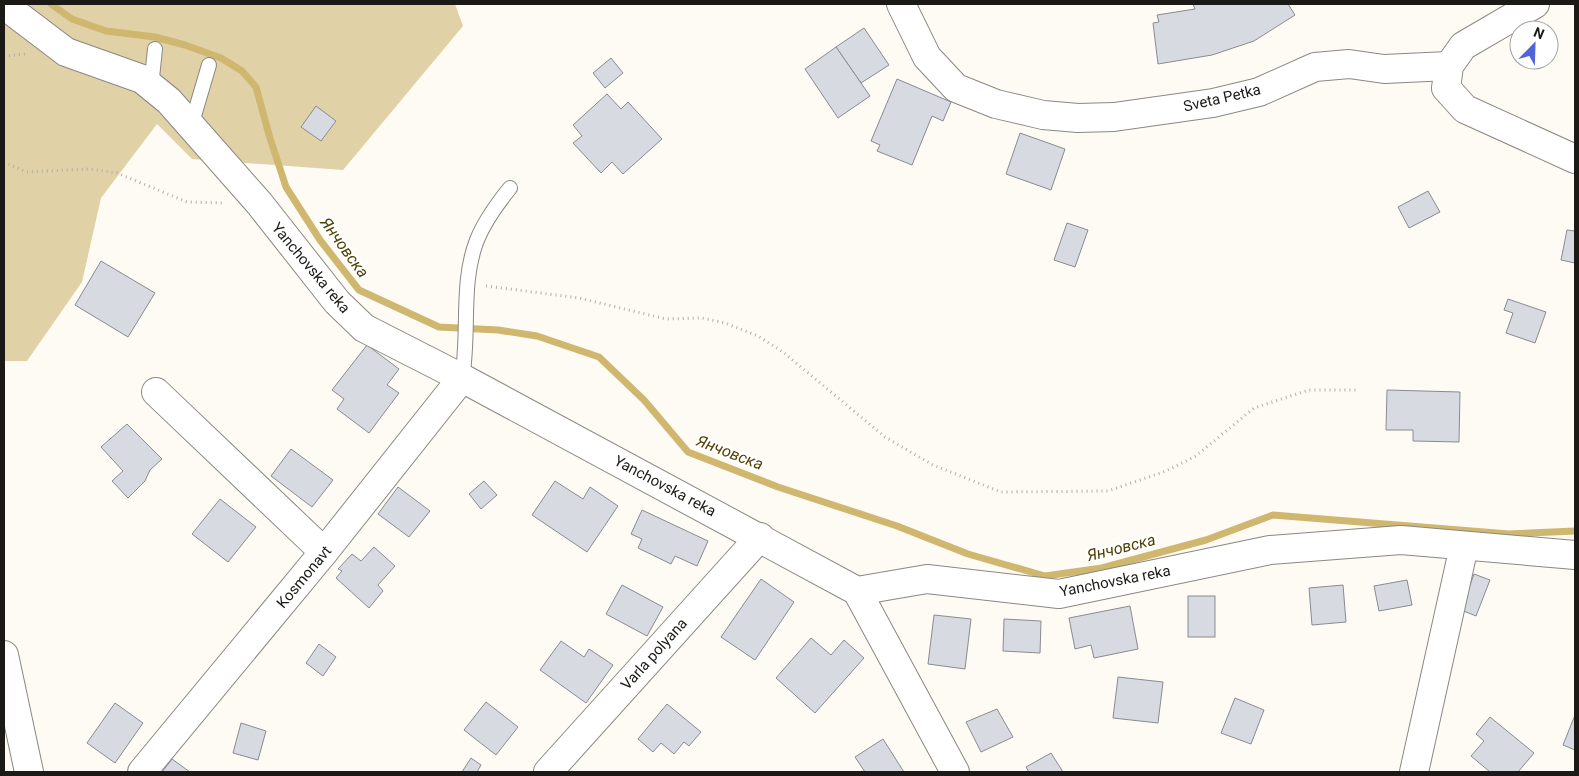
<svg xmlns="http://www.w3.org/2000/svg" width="1579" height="776" viewBox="0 0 1579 776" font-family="Roboto,sans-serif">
  <rect width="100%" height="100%" fill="#fefbf4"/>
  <!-- green -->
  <path fill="#e0d1a6" d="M4,4H455L463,26L343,170L192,159L157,124L101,198L82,282L27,361H4Z"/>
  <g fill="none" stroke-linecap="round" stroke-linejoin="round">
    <!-- stream -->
    <path stroke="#cfb76f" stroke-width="7" d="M51,4L72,19L106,31L155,37L185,45L221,58L242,71L256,87L269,135L286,187L320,240L359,290L439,327L498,330L537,336L599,357L644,400L688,452L778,487L897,526L968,554L1045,576L1102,568L1206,540L1273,515L1509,534L1575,531"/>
  </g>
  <!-- building -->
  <g fill="#d7dae0" stroke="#898b92">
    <path d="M1193,4H1288L1295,15L1254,41L1212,55L1158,64L1153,23L1159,22L1157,15L1195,9Z"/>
    <path d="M864,28L889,65L861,83L836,47Z"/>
    <path d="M836,47L870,96L838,118L805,69Z"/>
    <path d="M611,58L623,73L605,88L593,73Z"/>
    <path d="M897,79L951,102L943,121L932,116L912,165L877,151L880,145L871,141Z"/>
    <path d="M607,94L621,109L628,102L662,139L623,174L612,162L601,173L573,143L582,136L573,125Z"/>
    <path d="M316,106L336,121L321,141L301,127Z"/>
    <path d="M1020,133L1065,149L1051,190L1006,174Z"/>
    <path d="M1428,191L1440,212L1409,228L1398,207Z"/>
    <path d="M1067,223L1088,230L1075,267L1054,260Z"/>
    <path d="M1567,230L1575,231V263L1561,260Z"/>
    <path d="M101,261L155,293L128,337L75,305Z"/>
    <path d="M1508,299L1546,312L1535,343L1506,333L1513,313L1504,310Z"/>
    <path d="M367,345L399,369L387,385L399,393L369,433L337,409L344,399L332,390Z"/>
    <path d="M1387,390L1460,392L1459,442L1413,441V430H1386Z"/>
    <path d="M127,424L162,459L150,470L145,481L128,498L112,481L123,471L101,447Z"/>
    <path d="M291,449L333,480L312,507L271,476Z"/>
    <path d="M484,481L497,495L481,509L469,494Z"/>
    <path d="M555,481L583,499L590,487L618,506L587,552L532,515Z"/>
    <path d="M398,487L430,511L409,537L378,514Z"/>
    <path d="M220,499L256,527L228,562L192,534Z"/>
    <path d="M642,510L708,541L697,566L675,556L671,564L638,548L642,539L631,534Z"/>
    <path d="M374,547L395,566L378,585L383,591L369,608L336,578L342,571L338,569L352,554L361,561Z"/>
    <path d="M1474,574L1490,580L1476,616L1461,610Z"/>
    <path d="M761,579L794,602L755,660L721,637Z"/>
    <path d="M1407,580L1412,605L1379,611L1374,586Z"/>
    <path d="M622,585L663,607L647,636L606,614Z"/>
    <path d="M1343,585L1346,622L1312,625L1309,588Z"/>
    <rect x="1188" y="596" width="27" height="41"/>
    <path d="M1130,606L1138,649L1094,658L1091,645L1075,649L1069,618Z"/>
    <path d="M934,615L971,619L965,669L928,664Z"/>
    <path d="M1004,619L1041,621L1040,653L1003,651Z"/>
    <path d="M811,638L831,655L844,640L864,658L815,713L776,678Z"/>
    <path d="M561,641L584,657L589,649L613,665L586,703L540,670Z"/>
    <path d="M319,644L336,657L323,676L306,663Z"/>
    <path d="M1118,677L1163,682L1158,723L1113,718Z"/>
    <path d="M1235,698L1264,710L1251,744L1221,733Z"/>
    <path d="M486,702L518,727L496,755L464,730Z"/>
    <path d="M115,703L143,723L115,763L87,743Z"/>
    <path d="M667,704L701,732L689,746L684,742L674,754L661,743L653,752L638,739Z"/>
    <path d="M997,709L1013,737L981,752L966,722Z"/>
    <path d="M1575,715V750L1563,745Z"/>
    <path d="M1490,717L1534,753L1518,772H1490L1471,756L1484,741L1476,734Z"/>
    <path d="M241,723L266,731L258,760L233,753Z"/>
    <path d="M883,739L904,772H865L855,757Z"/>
    <path d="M1051,753L1063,772H1029L1026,767Z"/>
    <path d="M471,758L481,765L477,772H462Z"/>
    <path d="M172,759L190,772H162Z"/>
  </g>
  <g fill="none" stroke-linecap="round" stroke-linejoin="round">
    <defs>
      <g id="service">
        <path d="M151,87L155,49"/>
        <path d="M191,126L209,65"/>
        <path d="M462,378C470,333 460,283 477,240C485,220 497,204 510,188"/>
      </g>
      <g id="minor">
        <path d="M901,4L927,57L956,88L996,104L1043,115L1078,118L1114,117L1213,103L1259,92L1315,67L1349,64L1384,69L1449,66"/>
        <path d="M1535,4L1463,46L1449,66L1446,88L1465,109L1575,159"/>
        <path d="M4,5L66,52L142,79L169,101L259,203L337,302L364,328L462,378L857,591L927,579L1059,594L1270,550L1401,540L1575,555"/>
        <path d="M156,392L324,552"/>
        <path d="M857,591L955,772"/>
        <path d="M4,655L29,772"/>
        <path d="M142,772L324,552L462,378"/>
        <path d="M548,772L760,537"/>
        <path d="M1414,772L1464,546"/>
      </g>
    </defs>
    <!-- service casing -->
    <use href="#service" stroke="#8a8882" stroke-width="16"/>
    <!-- minor casing -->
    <use href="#minor" stroke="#8a8882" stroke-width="30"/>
    <!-- path -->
    <g stroke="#b0aea8" stroke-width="3" stroke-dasharray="1 4" stroke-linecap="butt">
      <path d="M4,56L26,54"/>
      <path d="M4,162L26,172L90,169L117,173L187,202L225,203"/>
      <path d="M486,286L579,298L666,319L702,318L725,323L758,336L783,352L885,437L933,465L1001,492L1108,491L1166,471L1196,456L1254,408L1309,390H1359"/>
    </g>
    <!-- service -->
    <use href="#service" stroke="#fff" stroke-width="14"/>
    <!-- minor -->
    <use href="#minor" stroke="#fff" stroke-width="28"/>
  </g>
  <g text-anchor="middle" stroke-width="5" stroke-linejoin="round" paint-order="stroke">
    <!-- street labels -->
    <g font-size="15" fill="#1b1a17" stroke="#fff">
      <text transform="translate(1222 98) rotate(-13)" y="5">Sveta Petka</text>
      <text transform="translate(311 268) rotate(50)" y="5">Yanchovska reka</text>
      <text transform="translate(665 486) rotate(28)" y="5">Yanchovska reka</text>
      <text transform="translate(304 577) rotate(-50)" y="5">Kosmonavt</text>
      <text transform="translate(1115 581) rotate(-11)" y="5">Yanchovska reka</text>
      <text transform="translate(654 654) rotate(-48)" y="5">Varla polyana</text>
    </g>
    <!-- water labels -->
    <g font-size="16" font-style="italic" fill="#514004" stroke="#fff">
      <text transform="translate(345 247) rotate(54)" y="6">Янчовска</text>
      <text transform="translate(730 452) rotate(21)" y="6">Янчовска</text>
      <text transform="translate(1121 547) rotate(-14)" y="6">Янчовска</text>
    </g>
  </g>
  <!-- border -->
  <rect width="1579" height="776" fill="none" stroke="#1b1a17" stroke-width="10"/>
  <!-- north arrow -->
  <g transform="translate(1534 45) rotate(23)"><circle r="24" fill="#ffffff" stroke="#a4a3a2"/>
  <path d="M0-4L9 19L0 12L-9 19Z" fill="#5165db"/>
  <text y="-8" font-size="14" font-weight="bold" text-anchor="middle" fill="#1b1a17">N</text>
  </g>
</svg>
